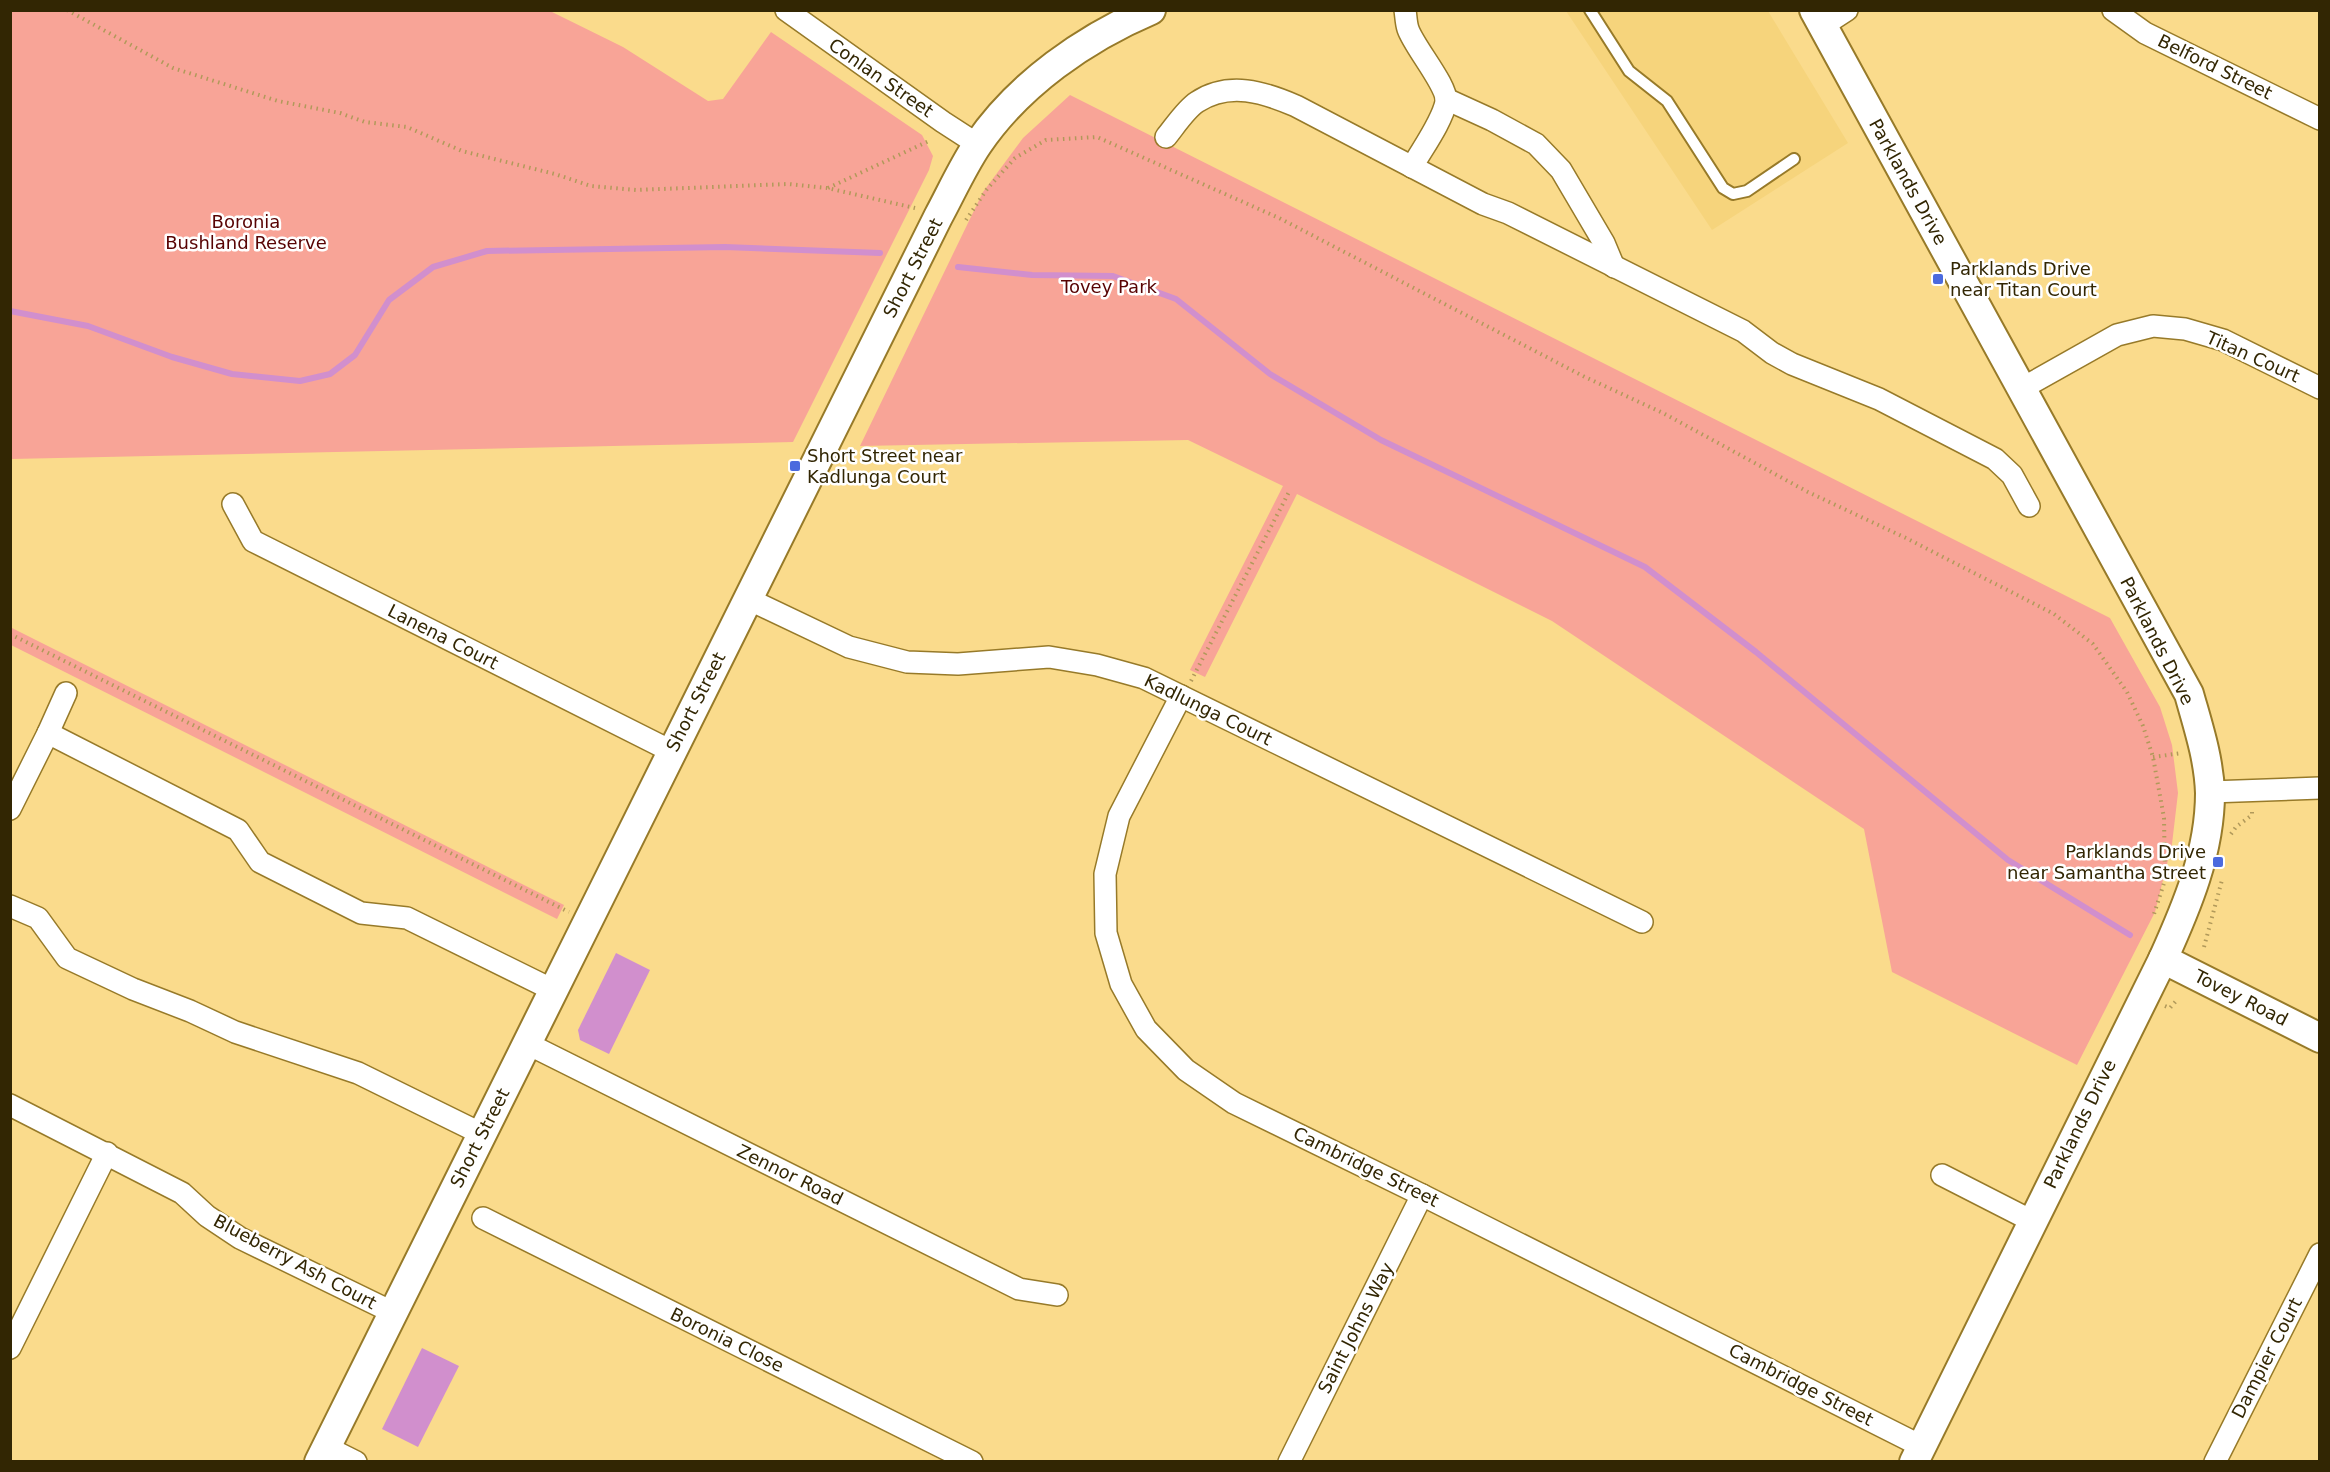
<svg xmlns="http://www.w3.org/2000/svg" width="2330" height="1472" viewBox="0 0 2330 1472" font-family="'DejaVu Sans',sans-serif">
  <rect width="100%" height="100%" fill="#fadb8c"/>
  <!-- built -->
  <path fill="#f6d47c" d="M1566,11H1768L1848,143L1712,230Z"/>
  <!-- green -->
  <g fill="#f8a497">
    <path d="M10,11H550L623,47L708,101L723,99L771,32L922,135L933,156L929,170L793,442L11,459Z"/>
    <path d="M1070,95L2110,618L2160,707L2172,745L2178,793L2172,844L2155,912L2077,1065L1892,972L1864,829L1552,621L1297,494L1205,677L1190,670L1283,486L1188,440L860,446L983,192L1023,138Z"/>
    <path d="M10,627L564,905L557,919L11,645Z"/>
  </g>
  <!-- water -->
  <g fill="#d18fcd">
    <path d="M616,953L650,970L609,1054L580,1040L578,1030Z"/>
    <path d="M422,1348L459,1366L418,1447L382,1429Z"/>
  </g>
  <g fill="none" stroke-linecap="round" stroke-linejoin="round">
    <!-- stream -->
    <g stroke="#d18fcd" stroke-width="6">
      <path d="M958,267L1032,275L1113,276L1176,299L1270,374L1381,440L1645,567L1756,652L2008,860L2130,935"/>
      <path d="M10,311L88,326L172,357L232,374L300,381L330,374L355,355L389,300L433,267L487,251L725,247L880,253"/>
    </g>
    <defs>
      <path id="lane" d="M1590,10L1629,71L1667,101L1723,188L1733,194L1747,191L1794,159"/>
      <g id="street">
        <path d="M786,10L943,122L977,144"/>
        <path d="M1405,10C1406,16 1406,23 1408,29C1414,47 1448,86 1446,102C1442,122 1422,149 1412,167"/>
        <path d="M2113,10L2145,33L2320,119"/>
        <path d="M1824,25L1847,10"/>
        <path d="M1446,99L1492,120L1536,144L1561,170L1604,243L1614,267"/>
        <path d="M1166,137C1175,126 1186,109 1197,102C1229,81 1264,92 1296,106L1483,204L1508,213L1743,331L1772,353L1792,364L1879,399L1995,459L2012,475L2029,506"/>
        <path d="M2021,389L2117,335L2153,326L2185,329L2223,340L2320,388"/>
        <path d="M233,504L253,541L671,751"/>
        <path d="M748,599L849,647L907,662L958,664L1049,657L1097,665L1144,678L1642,922"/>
        <path d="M1181,696L1119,816L1105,874L1106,933L1121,984L1146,1029L1186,1070L1234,1103L1422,1195L1921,1446"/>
        <path d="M48,733L66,693"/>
        <path d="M2210,792L2320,788"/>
        <path d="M10,809L48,733L238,830L260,862L361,913L407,918L553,990"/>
        <path d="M10,906L38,918L67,958L133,989L190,1011L235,1032L358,1073L482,1134"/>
        <path d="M528,1044L1019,1289L1057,1295"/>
        <path d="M10,1105L182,1193L207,1216L240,1238L392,1312"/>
        <path d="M1942,1175L2032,1221"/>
        <path d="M483,1218L972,1462"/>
        <path d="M10,1348L107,1153"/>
        <path d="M326,1447L356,1462"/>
        <path d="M1289,1462L1422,1195"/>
        <path d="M2215,1462L2320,1254"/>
      </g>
      <g id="secondary">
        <path d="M1814,10L2189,694C2198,726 2209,759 2210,793C2210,852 2187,906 2163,959L1914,1462"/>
        <path d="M2163,959L2320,1038"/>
        <path d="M319,1462C525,1047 732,632 938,217C951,193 963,166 978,144C1019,84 1085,38 1151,10"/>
      </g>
    </defs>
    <!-- lane casing -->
    <use href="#lane" stroke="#977a29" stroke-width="14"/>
    <!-- street casing -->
    <use href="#street" stroke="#977a29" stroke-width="24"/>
    <!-- secondary casing -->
    <use href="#secondary" stroke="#977a29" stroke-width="32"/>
    <!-- path -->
    <g stroke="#b1995a" stroke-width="4" stroke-dasharray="1.5 4.5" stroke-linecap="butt">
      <path d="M67,10L173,68L278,101L340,113L365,122L407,127L462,151L555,174L591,186L636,190L788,184L827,188L915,208"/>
      <path d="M828,188L931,140"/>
      <path d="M966,220L987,189L1015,158L1046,140L1097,137L1279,218L1585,377L1663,413L1808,492L1908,539L2054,614L2093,644L2127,692L2143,726L2153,757L2164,818L2165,880L2154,914"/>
      <path d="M10,634L569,912"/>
      <path d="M1191,681L1290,490"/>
      <path d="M2153,757L2182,753"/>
      <path d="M2231,834L2236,827L2252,815V809"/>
      <path d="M2204,947L2222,880"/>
      <path d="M2165,1006L2170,1008L2176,1001"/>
    </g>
    <!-- lane -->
    <use href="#lane" stroke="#fff" stroke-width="10"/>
    <!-- street -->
    <use href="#street" stroke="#fff" stroke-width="21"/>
    <!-- secondary -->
    <use href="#secondary" stroke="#fff" stroke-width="28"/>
  </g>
  <!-- markers -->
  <g fill="#4b6ade" stroke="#fff" stroke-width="2">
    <rect x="1932" y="273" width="12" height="12" rx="3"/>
    <rect x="789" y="460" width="12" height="12" rx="3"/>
    <rect x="2212" y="856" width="12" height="12" rx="3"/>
  </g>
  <g text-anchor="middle" stroke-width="5" stroke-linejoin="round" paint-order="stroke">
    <!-- street labels -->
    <g font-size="18" fill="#322603" stroke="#fff">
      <text transform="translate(2215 67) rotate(26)" y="6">Belford Street</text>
      <text transform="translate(881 78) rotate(35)" y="6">Conlan Street</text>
      <text transform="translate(1908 182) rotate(61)" y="6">Parklands Drive</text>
      <text transform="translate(913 268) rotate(-63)" y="6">Short Street</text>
      <text transform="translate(2253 357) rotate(24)" y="6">Titan Court</text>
      <text transform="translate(443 637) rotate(27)" y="6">Lanena Court</text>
      <text transform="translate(2157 641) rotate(63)" y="6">Parklands Drive</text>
      <text transform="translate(696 702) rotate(-63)" y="6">Short Street</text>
      <text transform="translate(1208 710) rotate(26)" y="6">Kadlunga Court</text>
      <text transform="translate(2241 998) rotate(27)" y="6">Tovey Road</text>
      <text transform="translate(2080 1124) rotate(-64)" y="6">Parklands Drive</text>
      <text transform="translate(480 1138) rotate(-63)" y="6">Short Street</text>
      <text transform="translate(1366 1167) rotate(26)" y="6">Cambridge Street</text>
      <text transform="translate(790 1175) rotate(26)" y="6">Zennor Road</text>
      <text transform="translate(295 1262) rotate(28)" y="6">Blueberry Ash Court</text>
      <text transform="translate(1356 1328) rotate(-63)" y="6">Saint Johns Way</text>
      <text transform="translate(727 1340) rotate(26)" y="6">Boronia Close</text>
      <text transform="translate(2267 1358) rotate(-63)" y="6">Dampier Court</text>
      <text transform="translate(1801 1385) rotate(27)" y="6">Cambridge Street</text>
    </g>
    <!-- park labels -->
    <g font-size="18" fill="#580303" stroke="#fff">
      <text x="246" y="228">Boronia<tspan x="246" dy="21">Bushland Reserve</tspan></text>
      <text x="1109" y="293">Tovey Park</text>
    </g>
    <!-- poi labels -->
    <g font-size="18" fill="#322603" stroke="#fff" text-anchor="start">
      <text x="1950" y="275">Parklands Drive<tspan x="1950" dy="21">near Titan Court</tspan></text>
      <text x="807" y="462">Short Street near<tspan x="807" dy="21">Kadlunga Court</tspan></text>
      <text x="2206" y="858" text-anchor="end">Parklands Drive<tspan x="2206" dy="21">near Samantha Street</tspan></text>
    </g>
  </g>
  <!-- border -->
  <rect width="2330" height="1472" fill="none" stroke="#322603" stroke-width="24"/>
</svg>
